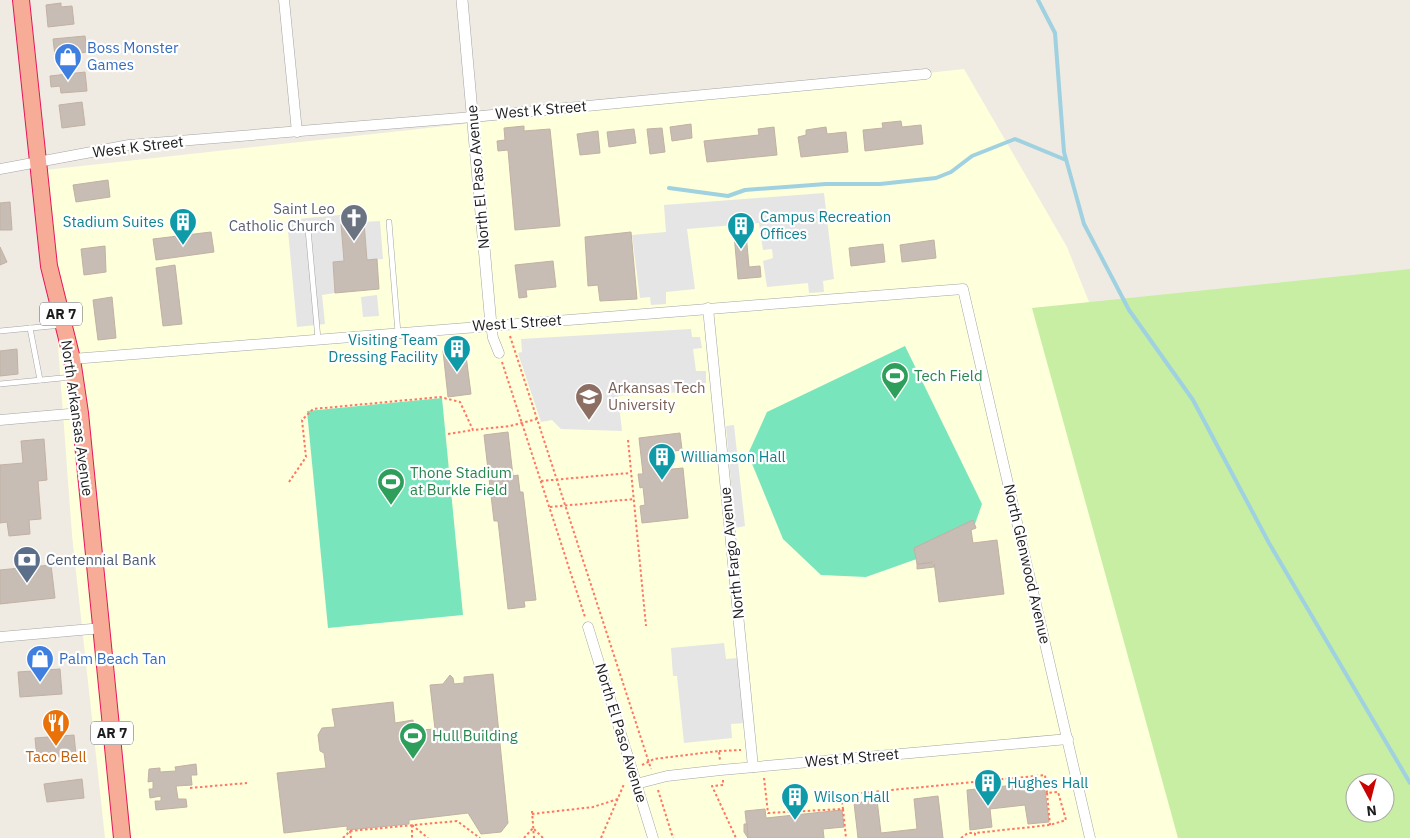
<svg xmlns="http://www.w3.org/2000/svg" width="1410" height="838" viewBox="0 0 1410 838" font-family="'IBM Plex Sans',sans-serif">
  <rect width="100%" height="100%" fill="#efebe2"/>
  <!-- education -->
  <path fill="#feffdb" d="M964,69L1067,247L1091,307L1197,838H105L72,535L45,170Z"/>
  <!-- grass -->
  <path fill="#c7eea3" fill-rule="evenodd" d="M1410,269V838H1178L1032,308ZM1355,783H1385V813H1355Z"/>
  <!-- pitch -->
  <g fill="#79e5bd">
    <path d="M905,346L982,504L975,524L928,555L866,577L821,575L783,539L748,454L767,412Z"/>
    <path d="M442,398L463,615L328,628L307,411Z"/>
  </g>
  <!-- parking -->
  <g fill="#e5e5e5">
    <path d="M824,193L834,279L823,281L824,292L809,293L808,283L767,287L763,261L773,258L772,249L763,250L759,223L687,229L695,289L666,292V304L651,305L650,297L640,298L632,235L666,232L664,205Z"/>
    <path d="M340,215L344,261L333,262L335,293L322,295L325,324L297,327L287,220Z"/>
    <path d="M380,221L383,259L367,260L364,222Z"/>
    <path d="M377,295L379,316L363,317L361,297Z"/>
    <path d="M691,329L692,337H700L702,348L693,349L696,371H706V383L698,384L699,391L618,396L622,431L561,429L552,420L541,422L518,353L522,352L521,339Z"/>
    <path d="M734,425L745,526L735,528L726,426Z"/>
    <path d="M724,643L726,659L738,658L745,723L731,724L732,738L684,743L677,676H673L671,648Z"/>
  </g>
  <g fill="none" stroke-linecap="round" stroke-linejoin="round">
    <!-- stream -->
    <g stroke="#9fd1e1" stroke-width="4">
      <path d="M1038,0L1055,33L1064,152L1084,224L1129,310L1193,400L1269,543L1410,783"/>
      <path d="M669,188L728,196L745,190L826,184H880L936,178L951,172L972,156L1015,139L1066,160"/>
    </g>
  </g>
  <!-- building -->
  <g fill="#c7bdb5" stroke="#c2b1a3">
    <path d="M61,3V7L72,6L74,24L48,27L46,5Z"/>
    <path d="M85,36L87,52L55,56L53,39Z"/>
    <path d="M85,72L87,91L61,93L60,86L51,87L50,76Z"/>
    <path d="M82,102L85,125L62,128L59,105Z"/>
    <path d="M901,121L902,127L921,125L923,144L865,151L863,130L883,128L882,123Z"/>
    <path d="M691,124L692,138L672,141L670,127Z"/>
    <path d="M524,126V131L550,129L560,226L515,230L508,150L498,151L497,141L505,140L504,128Z"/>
    <path d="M774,127L777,155L707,162L704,141L759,135L758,129Z"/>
    <path d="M826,127L827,134L846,132L848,152L801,157L798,137L806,135V130Z"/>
    <path d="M662,128L665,152L650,154L647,129Z"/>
    <path d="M634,129L636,143L609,147L607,132Z"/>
    <path d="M598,131L600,153L580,155L577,134Z"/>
    <path d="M108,180L110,197L76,202L73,185Z"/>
    <path d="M10,202L12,230H0V203Z"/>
    <path d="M364,222L367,260L377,259L379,289L335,293L333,262L344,261L341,224Z"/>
    <path d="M211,232L214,252L156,260L153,239Z"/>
    <path d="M631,232L637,299L600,301L598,285L588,286L585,237Z"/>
    <path d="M746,233L749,267L760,266L761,277L738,279L734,234Z"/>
    <path d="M934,240L936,258L902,262L900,245Z"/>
    <path d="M883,244L885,262L851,266L849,248Z"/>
    <path d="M105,246L106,272L84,275L81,249Z"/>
    <path d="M0,247L7,262L0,265Z"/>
    <path d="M553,261L556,287L526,290L527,297L519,298L515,265Z"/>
    <path d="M175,265L182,324L163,326L156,268Z"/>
    <path d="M112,297L116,338L98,340L93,300Z"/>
    <path d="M465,348L471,394L448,397L443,351Z"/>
    <path d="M17,349L18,374L0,376V351Z"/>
    <path d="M508,432L513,476L518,475L520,492H523L536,600L524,601L525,607L508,609L498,521H494L484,435Z"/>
    <path d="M680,433L682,450L660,453L662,470L683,468L688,518L642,523L640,506L645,505L643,487L640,488L638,474H643L639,438Z"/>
    <path d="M44,439L47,480L38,481L41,519L29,520L30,534L9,536L7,522L0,523V465L23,463L21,441Z"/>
    <path d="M973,520L976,528L971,530L973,543L997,540L1004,594L939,602L934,562L917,564L914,548Z"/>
    <path d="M933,563L934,567L917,569V564Z"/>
    <path d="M51,565L55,598L0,604V570Z"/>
    <path d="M60,669L62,694L20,697L18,672Z"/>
    <path d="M493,674L508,823L501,832L481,834L468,813L409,820V824L347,830V826L284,833L277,773L326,768L324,753L320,751L318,735L322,728L335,727L332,709L393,702L395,723L413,720L415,741L422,740L421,730L435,729L430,685L443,684L450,675L453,678L454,684L464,683V677Z"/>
    <path d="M74,735L76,755L37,759L35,738Z"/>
    <path d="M196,764L197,775H191L192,785L176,786L178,799H186L187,807L156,810L155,801H161V796L150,798L149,789H153V781L148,782L149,769L160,768V772L176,771L175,767Z"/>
    <path d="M82,779L84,798L47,802L44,784Z"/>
    <path d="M1044,782L1049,822L1028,824L1025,805L990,809L992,827L970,830L967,790Z"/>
    <path d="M938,796L943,838H858L854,803L877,800L881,833L917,829L914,799Z"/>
    <path d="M765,809L766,818L842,810L844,827L823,829L824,838H748L745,811Z"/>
    <path d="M744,824H747L748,838L744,832Z"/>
  </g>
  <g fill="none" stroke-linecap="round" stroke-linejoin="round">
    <defs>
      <g id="service">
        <path d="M389,222L398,333"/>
        <path d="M308,229L318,339"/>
        <path d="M30,328L40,380"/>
        <path d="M0,331L62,325"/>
        <path d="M0,384L72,377"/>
      </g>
      <g id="minor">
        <path d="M284,0L297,132"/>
        <path d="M0,169L129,145L461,118L926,74"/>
        <path d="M708,308L753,767"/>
        <path d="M491,325L493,338L499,353"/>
        <path d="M72,359L963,289L1090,838"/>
        <path d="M0,420L80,413"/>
        <path d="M588,627L653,838"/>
        <path d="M0,637L103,628"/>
        <path d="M636,784L667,776L721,770L1068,739"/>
      </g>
      <path id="tertiary" d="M462,0L491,325"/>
      <path id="trunk" d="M21,0L49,266L72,359L80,413L122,838"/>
    </defs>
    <!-- service casing -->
    <use href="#service" stroke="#a4a4a4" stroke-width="6"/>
    <!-- minor casing -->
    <use href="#minor" stroke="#a4a4a4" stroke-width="11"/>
    <!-- tertiary casing -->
    <use href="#tertiary" stroke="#a4a4a4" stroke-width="12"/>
    <!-- trunk casing -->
    <use href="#trunk" stroke="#e6165a" stroke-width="18"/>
    <!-- path -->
    <g stroke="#ff7663" stroke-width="2" stroke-dasharray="2.5 2.5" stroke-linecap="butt">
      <path d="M510,336L651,769"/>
      <path d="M502,362L585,617"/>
      <path d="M448,434L473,430"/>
      <path d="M628,440L646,626"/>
      <path d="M541,481L630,473"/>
      <path d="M289,482L306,457L302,420L313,409L440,397L460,402L473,430L510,426L537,419"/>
      <path d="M550,507L634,499"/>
      <path d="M719,751L741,750"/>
      <path d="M642,765L654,759L719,751L720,761"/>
      <path d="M764,778L768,813L843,809L841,795L1045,775L1047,793L1058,792L1066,820L1050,825L975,833V838"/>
      <path d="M723,780V785L712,786L736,838"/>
      <path d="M190,788L247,783"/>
      <path d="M658,790L673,838"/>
      <path d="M1047,793L1050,825"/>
      <path d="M843,809L846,838"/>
      <path d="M532,811L534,838"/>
      <path d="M532,814L593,807L618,799"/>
      <path d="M412,825L428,838"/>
      <path d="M412,825V838"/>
      <path d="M350,831L351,838"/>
      <path d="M343,838L350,831L457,821L480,838"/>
      <path d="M524,838L533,828L543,838"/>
      <path d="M601,838L624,784"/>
      <path d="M961,838L968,833H975"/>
    </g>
    <!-- service -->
    <use href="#service" stroke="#fff" stroke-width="5"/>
    <!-- minor -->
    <use href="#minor" stroke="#fff" stroke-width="10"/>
    <!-- tertiary -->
    <use href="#tertiary" stroke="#fff" stroke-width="11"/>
    <!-- trunk -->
    <use href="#trunk" stroke="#f6ac96" stroke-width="16"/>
  </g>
  <!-- icons -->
  <defs>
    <symbol id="shop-pin" viewBox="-11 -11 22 30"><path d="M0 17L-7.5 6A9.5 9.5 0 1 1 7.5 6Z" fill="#3f7fe0" stroke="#fff"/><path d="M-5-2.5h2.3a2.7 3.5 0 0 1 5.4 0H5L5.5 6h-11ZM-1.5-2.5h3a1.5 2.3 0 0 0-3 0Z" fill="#fff"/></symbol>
    <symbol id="church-pin" viewBox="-11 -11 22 30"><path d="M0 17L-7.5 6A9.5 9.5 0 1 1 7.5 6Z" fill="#6b7280" stroke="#fff"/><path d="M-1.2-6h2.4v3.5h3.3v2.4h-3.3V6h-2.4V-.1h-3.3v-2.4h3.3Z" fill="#fff"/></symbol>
    <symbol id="building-pin" viewBox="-11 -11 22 30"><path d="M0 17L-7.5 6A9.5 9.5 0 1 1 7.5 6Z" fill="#0f9aa8" stroke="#fff"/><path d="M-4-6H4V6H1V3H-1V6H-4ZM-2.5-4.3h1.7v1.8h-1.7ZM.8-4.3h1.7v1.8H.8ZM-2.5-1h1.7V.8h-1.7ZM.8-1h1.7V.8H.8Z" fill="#fff"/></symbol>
    <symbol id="stadium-pin" viewBox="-11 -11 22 30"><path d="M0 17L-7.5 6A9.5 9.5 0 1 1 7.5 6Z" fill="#2e9e5b" stroke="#fff"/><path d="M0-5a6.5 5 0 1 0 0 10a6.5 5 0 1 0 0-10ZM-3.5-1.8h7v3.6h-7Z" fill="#fff"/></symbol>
    <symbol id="university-pin" viewBox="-11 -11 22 30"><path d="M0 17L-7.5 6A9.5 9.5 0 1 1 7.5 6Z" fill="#8d6e63" stroke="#fff"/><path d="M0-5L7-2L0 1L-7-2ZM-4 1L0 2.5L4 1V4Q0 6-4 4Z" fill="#fff"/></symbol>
    <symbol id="bank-pin" viewBox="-11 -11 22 30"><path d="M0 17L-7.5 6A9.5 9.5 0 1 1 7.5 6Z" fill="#5c6f8a" stroke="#fff"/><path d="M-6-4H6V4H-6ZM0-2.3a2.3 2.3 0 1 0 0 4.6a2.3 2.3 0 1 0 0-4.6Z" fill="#fff"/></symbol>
    <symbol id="restaurant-pin" viewBox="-11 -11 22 30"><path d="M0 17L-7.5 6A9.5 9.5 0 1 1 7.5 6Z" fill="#e8710a" stroke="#fff"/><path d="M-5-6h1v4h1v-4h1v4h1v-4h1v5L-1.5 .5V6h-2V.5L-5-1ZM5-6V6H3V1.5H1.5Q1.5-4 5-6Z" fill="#fff"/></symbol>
  </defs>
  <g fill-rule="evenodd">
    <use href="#shop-pin" x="52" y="41" width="32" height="43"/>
    <use href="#church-pin" x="338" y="202" width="32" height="43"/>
    <use href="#building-pin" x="167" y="206" width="32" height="43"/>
    <use href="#building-pin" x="725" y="210" width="32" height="43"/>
    <use href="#building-pin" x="441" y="333" width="32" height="43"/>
    <use href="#stadium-pin" x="879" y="360" width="32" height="43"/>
    <use href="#university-pin" x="573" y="381" width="32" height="43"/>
    <use href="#building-pin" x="646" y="441" width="32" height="43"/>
    <use href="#stadium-pin" x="375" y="466" width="32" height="43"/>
    <use href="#bank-pin" x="11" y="544" width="32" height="43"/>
    <use href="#shop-pin" x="24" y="643" width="32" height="43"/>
    <use href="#restaurant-pin" x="40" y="707" width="32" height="43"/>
    <use href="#stadium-pin" x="397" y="720" width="32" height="43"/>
    <use href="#building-pin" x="972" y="767" width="32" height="43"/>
    <use href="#building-pin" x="779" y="781" width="32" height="43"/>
  </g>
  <g text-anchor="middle" stroke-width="4.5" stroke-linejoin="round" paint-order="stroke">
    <!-- shield labels -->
    <g fill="#fff" stroke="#616161" stroke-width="1">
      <rect x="40" y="302.5" width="42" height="23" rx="4"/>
      <rect x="91" y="721.5" width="42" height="23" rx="4"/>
    </g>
    <g font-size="14" font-weight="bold" fill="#1d1d1d">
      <text x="61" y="319">AR 7</text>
      <text x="112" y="738">AR 7</text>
    </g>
    <!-- shop labels -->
    <g font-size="15" fill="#366cbe" stroke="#fff" text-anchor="start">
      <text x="87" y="53">Boss Monster<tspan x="87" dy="17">Games</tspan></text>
      <text x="59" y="664">Palm Beach Tan</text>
    </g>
    <!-- street labels -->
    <g font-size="15" fill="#1d1d1d" stroke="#fff">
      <text transform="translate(541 110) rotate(-5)" y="5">West K Street</text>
      <text transform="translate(138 147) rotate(-7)" y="5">West K Street</text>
      <text transform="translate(478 177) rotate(-95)" y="5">North El Paso Avenue</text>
      <text transform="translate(517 323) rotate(-4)" y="5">West L Street</text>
      <text transform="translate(77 418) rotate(82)" y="5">North Arkansas Avenue</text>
      <text transform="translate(732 553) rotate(-96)" y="5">North Fargo Avenue</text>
      <text transform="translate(1027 564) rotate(77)" y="5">North Glenwood Avenue</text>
      <text transform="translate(621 733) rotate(73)" y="5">North El Paso Avenue</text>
      <text transform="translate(852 758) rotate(-5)" y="5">West M Street</text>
    </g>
    <!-- worship labels -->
    <g font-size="15" fill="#5b616d" stroke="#fff" text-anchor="end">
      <text x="335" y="214">Saint Leo<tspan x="335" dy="17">Catholic Church</tspan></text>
    </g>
    <!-- culture labels -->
    <g font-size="15" fill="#0d838f" stroke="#fff" text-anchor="start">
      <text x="760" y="222">Campus Recreation<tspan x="760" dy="17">Offices</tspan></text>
      <text x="164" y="227" text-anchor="end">Stadium Suites</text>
      <text x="438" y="345" text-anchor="end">Visiting Team<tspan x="438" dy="17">Dressing Facility</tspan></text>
      <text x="681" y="462">Williamson Hall</text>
      <text x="1007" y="788">Hughes Hall</text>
      <text x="814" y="802">Wilson Hall</text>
    </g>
    <!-- leisure labels -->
    <g font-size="15" fill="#27864d" stroke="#fff" text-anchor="start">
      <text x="914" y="381">Tech Field</text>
      <text x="410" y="478">Thone Stadium<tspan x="410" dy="17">at Burkle Field</tspan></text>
      <text x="432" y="741">Hull Building</text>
    </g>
    <!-- education labels -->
    <g font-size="15" fill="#785e54" stroke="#fff" text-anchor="start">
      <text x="608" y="393">Arkansas Tech<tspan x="608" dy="17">University</tspan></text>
    </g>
    <!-- service labels -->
    <g font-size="15" fill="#4e5e75" stroke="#fff" text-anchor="start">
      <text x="46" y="565">Centennial Bank</text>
    </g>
    <!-- food labels -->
    <g font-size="15" fill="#c56008" stroke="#fff">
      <text x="56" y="762">Taco Bell</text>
    </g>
  </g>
  <!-- north arrow -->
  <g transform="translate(1370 798) rotate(173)"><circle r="24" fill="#ffffff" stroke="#a5a5a5"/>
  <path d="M0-4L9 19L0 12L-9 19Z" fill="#ca0300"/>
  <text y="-8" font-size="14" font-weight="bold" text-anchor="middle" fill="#1d1d1d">N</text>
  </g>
</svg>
